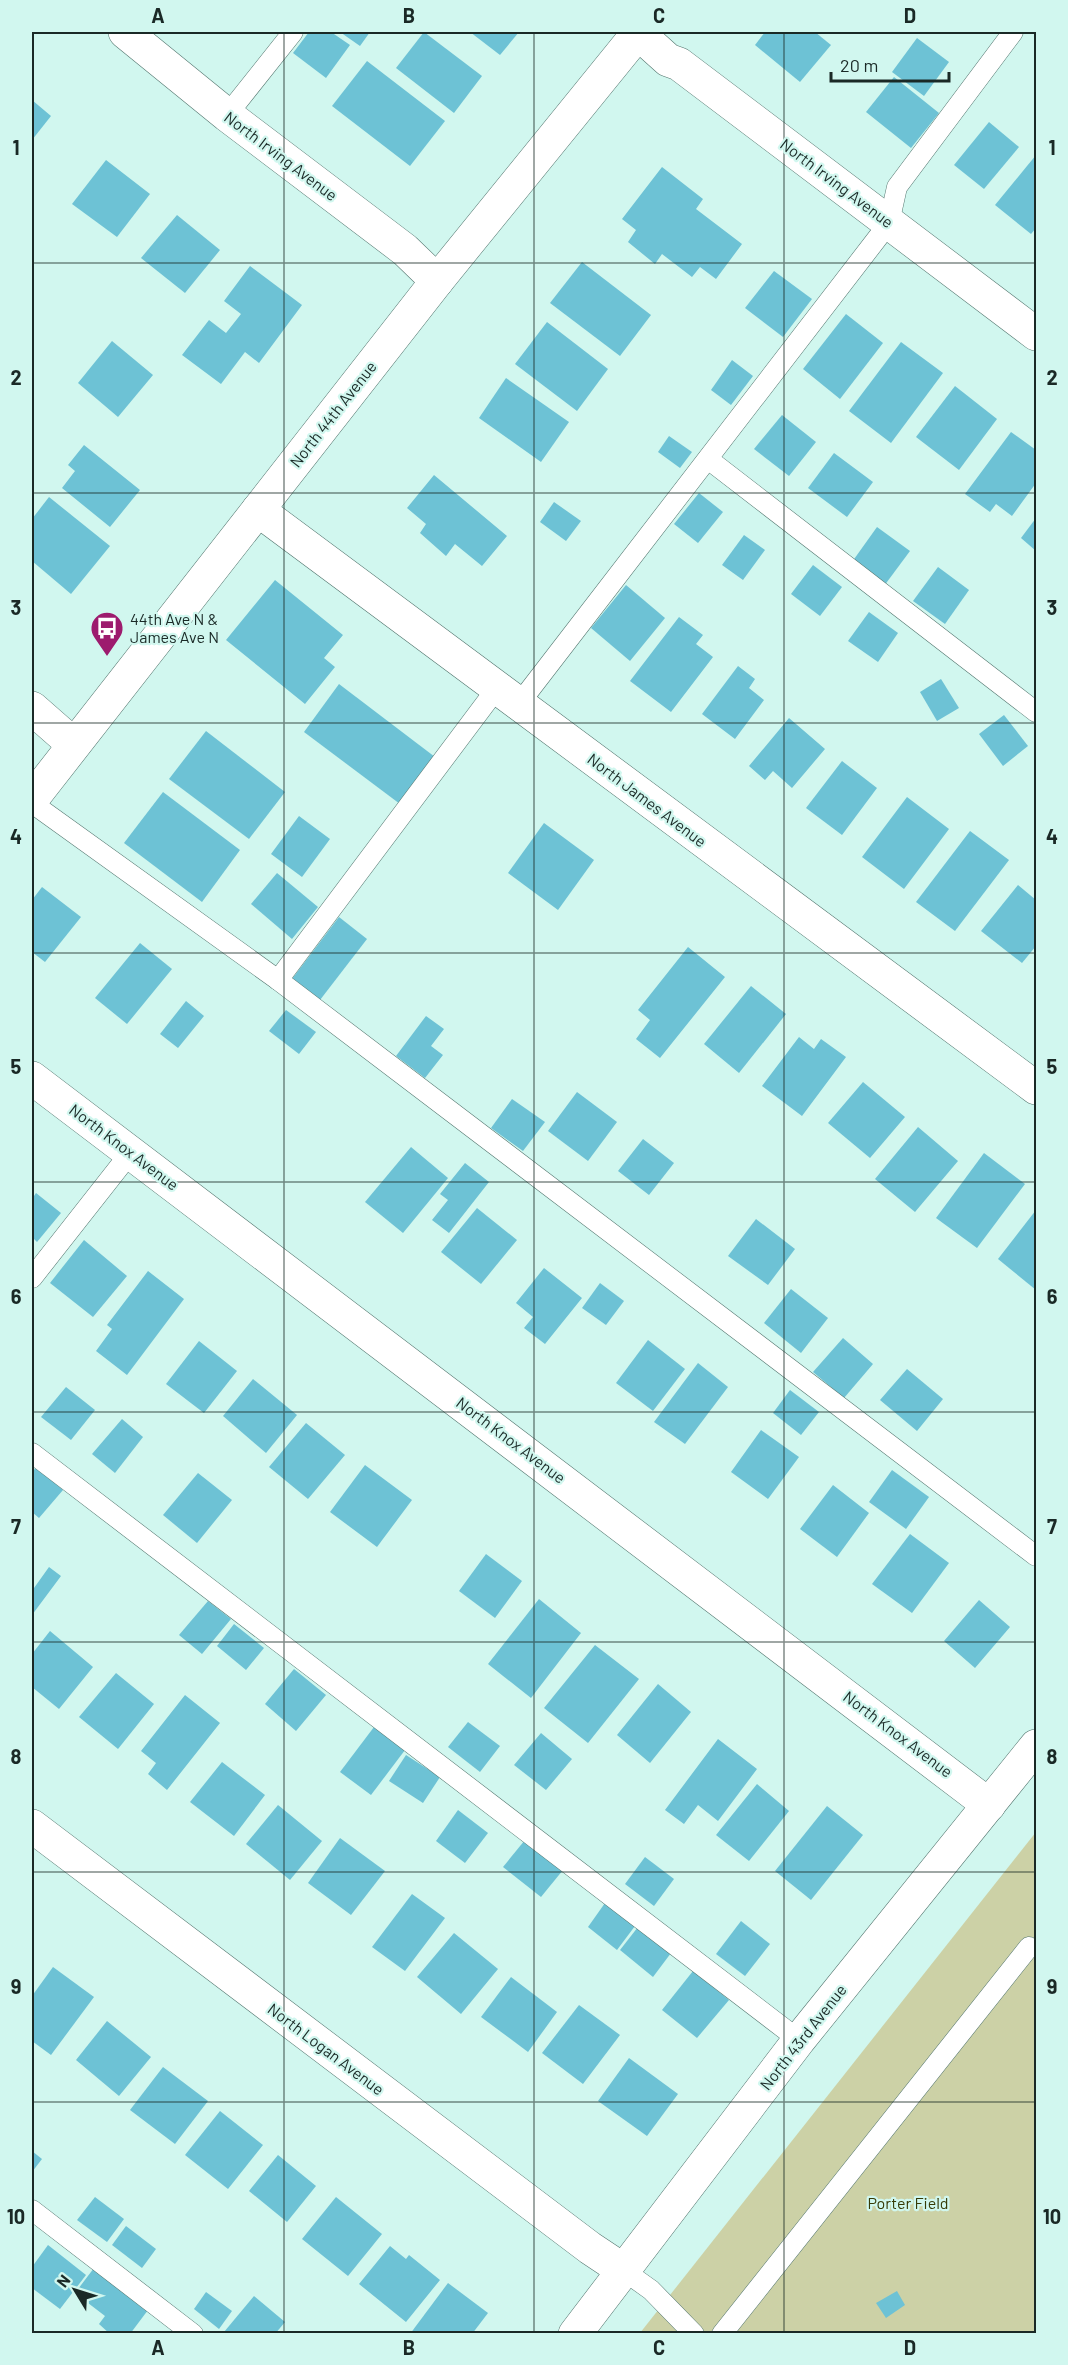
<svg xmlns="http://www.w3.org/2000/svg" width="1068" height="2365" viewBox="0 0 1068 2365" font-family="Barlow,sans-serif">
  <rect width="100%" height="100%" fill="#d1f7ef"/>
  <!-- green -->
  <path fill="#ccd1a6" d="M1036,1832V2333H640Z"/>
  <!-- building -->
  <g fill="#6dc2d5">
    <path d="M309,32H331L350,45L326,78L293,53Z"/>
    <path d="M340,32H370L360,46Z"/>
    <path d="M424,32L482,76L454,113L396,68Z"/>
    <path d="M470,32H519L500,55Z"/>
    <path d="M765,32H815L831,45L800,82L755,45Z"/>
    <path d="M917,38L949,62L924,96L892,72Z"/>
    <path d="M367,61L445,121L410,166L332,106Z"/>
    <path d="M894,77L939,113L911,148L866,112Z"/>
    <path d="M32,100L51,116L32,140Z"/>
    <path d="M989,122L1019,147L984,189L954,165Z"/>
    <path d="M1036,155V228L1031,234L995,205Z"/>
    <path d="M106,160L150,194L117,237L72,204Z"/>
    <path d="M662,167L703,199L696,209L742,244L716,279L700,267L692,277L662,254L655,264L628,242L636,230L622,219Z"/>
    <path d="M177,215L220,250L185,293L141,258Z"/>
    <path d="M582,262L651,315L620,356L550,303Z"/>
    <path d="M250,266L302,305L259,363L245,352L221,384L182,355L209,320L226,333L241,314L224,301Z"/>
    <path d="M774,271L812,299L783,337L745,308Z"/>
    <path d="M846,314L883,343L840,399L803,369Z"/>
    <path d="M547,322L608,369L577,411L515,364Z"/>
    <path d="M112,341L153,375L118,417L78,383Z"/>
    <path d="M901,342L943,373L891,443L849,411Z"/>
    <path d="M732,360L753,376L731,405L711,390Z"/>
    <path d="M506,378L569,422L541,462L479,418Z"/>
    <path d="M955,386L997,419L959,470L916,437Z"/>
    <path d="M782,415L816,442L789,476L754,449Z"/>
    <path d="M1011,432L1036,450V483L1012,516L996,504L990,512L965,494Z"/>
    <path d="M669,436L692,452L680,468L658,452Z"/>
    <path d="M84,445L140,490L110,527L62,488L75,471L68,465Z"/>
    <path d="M834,453L873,482L847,517L808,488Z"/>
    <path d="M434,475L507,536L482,566L455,544L446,556L420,533L426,524L407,508Z"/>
    <path d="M699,493L723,512L698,543L674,524Z"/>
    <path d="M49,497L110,546L71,594L32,561V519Z"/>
    <path d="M554,502L581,521L566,541L540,522Z"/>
    <path d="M1036,518V551L1021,538Z"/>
    <path d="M877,527L910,551L884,586L852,562Z"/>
    <path d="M744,535L765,550L743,580L722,565Z"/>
    <path d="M813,565L842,587L820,616L791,594Z"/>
    <path d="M938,567L969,590L945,624L913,601Z"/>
    <path d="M275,580L343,635L324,658L335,667L305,704L226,640Z"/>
    <path d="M626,585L665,618L630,661L591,628Z"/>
    <path d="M869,612L898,633L878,662L848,641Z"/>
    <path d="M679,617L703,635L696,644L713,657L671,712L630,681Z"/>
    <path d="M738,666L755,679L749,688L764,700L735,739L702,714Z"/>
    <path d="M941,679L959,708L937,721L920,692Z"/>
    <path d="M339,684L435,757L400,804L304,732Z"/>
    <path d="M1004,715L1028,746L1003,766L979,734Z"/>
    <path d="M789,718L825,749L792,788L773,771L765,780L749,766Z"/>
    <path d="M206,731L285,792L249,839L169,779Z"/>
    <path d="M842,761L877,788L842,835L806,808Z"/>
    <path d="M163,792L240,850L202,902L124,843Z"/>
    <path d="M907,797L949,829L904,889L862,857Z"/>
    <path d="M299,816L330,839L302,877L271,854Z"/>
    <path d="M544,823L594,860L558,910L508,873Z"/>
    <path d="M970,831L1009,860L955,931L916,902Z"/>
    <path d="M277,873L318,907L292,939L251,904Z"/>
    <path d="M1018,885L1036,900V946L1022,963L981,931Z"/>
    <path d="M42,887L81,917L45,962L32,952V900Z"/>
    <path d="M339,917L367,939L320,1000L292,979Z"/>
    <path d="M140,943L172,969L127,1024L95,998Z"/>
    <path d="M688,947L725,977L660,1058L636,1039L650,1020L638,1010Z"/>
    <path d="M751,986L786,1014L739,1073L704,1044Z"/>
    <path d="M186,1001L204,1016L178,1048L160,1034Z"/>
    <path d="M286,1010L316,1032L299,1054L269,1031Z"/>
    <path d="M426,1016L444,1029L431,1046L443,1055L425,1078L396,1056Z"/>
    <path d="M799,1037L814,1049L821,1039L846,1057L802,1116L762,1086Z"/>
    <path d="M863,1082L905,1117L870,1158L828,1123Z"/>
    <path d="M577,1092L617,1122L588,1161L548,1131Z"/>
    <path d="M512,1099L545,1122L523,1151L491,1128Z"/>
    <path d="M918,1127L958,1161L915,1212L875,1179Z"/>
    <path d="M643,1139L674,1163L649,1195L618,1171Z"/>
    <path d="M411,1147L448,1178L403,1233L365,1202Z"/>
    <path d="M984,1153L1025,1184L977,1248L936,1218Z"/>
    <path d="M465,1163L489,1182L449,1233L432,1220L448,1200L440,1194Z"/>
    <path d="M36,1193L61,1213L37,1242L32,1237V1199Z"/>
    <path d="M477,1208L517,1240L481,1284L441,1252Z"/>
    <path d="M1036,1210V1290L998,1259Z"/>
    <path d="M756,1219L795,1249L768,1285L728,1256Z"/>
    <path d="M84,1240L127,1276L93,1317L50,1283Z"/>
    <path d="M544,1268L582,1298L545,1344L524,1328L533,1317L516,1303Z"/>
    <path d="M148,1271L184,1299L127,1375L96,1351L112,1329L107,1325Z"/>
    <path d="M600,1283L624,1301L606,1325L582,1308Z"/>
    <path d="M791,1289L828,1318L801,1353L764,1323Z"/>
    <path d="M843,1338L873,1364L844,1398L813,1372Z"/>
    <path d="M648,1340L685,1369L653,1411L616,1383Z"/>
    <path d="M199,1341L237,1371L204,1413L166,1384Z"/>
    <path d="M698,1363L728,1387L685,1444L654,1422Z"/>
    <path d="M907,1369L943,1399L917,1431L880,1400Z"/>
    <path d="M253,1379L297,1415L266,1453L223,1416Z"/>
    <path d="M66,1387L95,1410L71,1440L41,1417Z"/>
    <path d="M790,1390L819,1412L801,1435L773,1413Z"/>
    <path d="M122,1419L143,1437L115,1473L92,1454Z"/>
    <path d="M306,1423L345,1455L308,1499L269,1467Z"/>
    <path d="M761,1430L799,1457L768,1499L731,1472Z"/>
    <path d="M365,1465L412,1500L377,1547L330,1512Z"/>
    <path d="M36,1467L63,1490L39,1518L32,1512V1473Z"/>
    <path d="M892,1470L929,1497L906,1529L869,1502Z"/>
    <path d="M198,1473L232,1500L197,1543L163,1515Z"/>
    <path d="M833,1485L869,1513L837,1557L800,1529Z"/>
    <path d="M910,1534L949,1563L912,1613L872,1584Z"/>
    <path d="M486,1554L522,1581L495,1618L459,1591Z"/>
    <path d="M49,1567L61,1576L32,1615V1587L34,1588Z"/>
    <path d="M539,1599L581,1633L531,1698L488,1664Z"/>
    <path d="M979,1600L1010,1627L975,1668L944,1641Z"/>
    <path d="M208,1601L231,1619L202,1654L179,1635Z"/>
    <path d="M234,1624L264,1648L246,1670L217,1646Z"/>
    <path d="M50,1631L93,1667L59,1709L32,1687V1654Z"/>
    <path d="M595,1645L639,1679L588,1743L544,1708Z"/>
    <path d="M294,1669L326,1695L296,1731L265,1704Z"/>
    <path d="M116,1673L154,1704L118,1749L79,1717Z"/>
    <path d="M658,1684L691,1712L650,1763L617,1735Z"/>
    <path d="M185,1695L220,1723L167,1790L148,1774L156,1763L141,1751Z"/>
    <path d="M468,1722L500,1746L480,1772L448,1747Z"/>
    <path d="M374,1727L405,1750L371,1795L340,1772Z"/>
    <path d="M541,1733L572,1759L546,1790L514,1765Z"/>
    <path d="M718,1739L757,1769L718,1821L698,1805L684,1824L665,1810Z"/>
    <path d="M406,1755L440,1777L423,1803L389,1781Z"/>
    <path d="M222,1762L265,1795L234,1836L190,1802Z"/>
    <path d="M757,1784L789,1811L749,1861L716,1835Z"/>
    <path d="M278,1805L322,1841L290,1880L246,1844Z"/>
    <path d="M827,1806L863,1835L811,1900L775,1871Z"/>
    <path d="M458,1810L488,1833L465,1863L436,1841Z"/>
    <path d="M340,1838L385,1871L351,1915L308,1883Z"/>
    <path d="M525,1840L563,1870L541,1897L503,1867Z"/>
    <path d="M645,1857L674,1879L654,1906L625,1884Z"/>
    <path d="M412,1894L445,1918L405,1971L372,1947Z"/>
    <path d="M605,1903L635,1926L617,1950L588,1927Z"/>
    <path d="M741,1921L770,1944L745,1976L716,1954Z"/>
    <path d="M638,1927L671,1953L653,1977L620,1950Z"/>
    <path d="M454,1933L498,1969L461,2014L417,1977Z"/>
    <path d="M53,1967L94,1997L51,2055L32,2041V1996Z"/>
    <path d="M693,1971L729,2000L697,2038L662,2010Z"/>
    <path d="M511,1977L557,2012L528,2052L481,2017Z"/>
    <path d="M579,2005L620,2035L583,2084L542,2053Z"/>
    <path d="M107,2021L151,2057L119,2096L76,2060Z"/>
    <path d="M629,2058L678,2094L647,2136L598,2101Z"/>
    <path d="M163,2067L208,2101L175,2144L130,2110Z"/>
    <path d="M220,2111L263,2145L228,2189L185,2155Z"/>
    <path d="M32,2151L42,2159L32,2172Z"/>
    <path d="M278,2155L316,2186L287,2222L249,2191Z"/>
    <path d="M95,2197L124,2219L107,2242L77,2220Z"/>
    <path d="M336,2197L382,2234L348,2276L302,2239Z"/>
    <path d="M126,2226L156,2249L142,2268L112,2245Z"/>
    <path d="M48,2245L86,2275L60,2309L32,2288V2267Z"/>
    <path d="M390,2246L406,2259L409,2255L440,2280L406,2322L359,2284Z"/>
    <path d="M94,2268L148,2310L130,2334H110L99,2324L105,2316L75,2293Z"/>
    <path d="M448,2283L488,2313L472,2334H410Z"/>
    <path d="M897,2291L905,2305L886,2318L876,2303Z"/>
    <path d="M206,2292L232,2311L219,2329L194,2309Z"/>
    <path d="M254,2296L285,2322L275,2334H226L224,2332Z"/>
  </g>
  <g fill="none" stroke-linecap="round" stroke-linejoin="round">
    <defs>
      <g id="service">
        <path d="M227,115L293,32"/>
        <path d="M708,459L1036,712"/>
        <path d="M518,705L889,223L897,187L1013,32"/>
        <path d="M32,803L278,980L1036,1556"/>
        <path d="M278,980L497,688"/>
        <path d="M32,1278L131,1152"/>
        <path d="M32,1453L799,2040"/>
        <path d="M32,2210L193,2334"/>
        <path d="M623,2270L651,2290L694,2334"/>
        <path d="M722,2334L1029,1947"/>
      </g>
      <g id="minor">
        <path d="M125,32L227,115L405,250L437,281"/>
        <path d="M638,33L668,60L679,64L1036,334"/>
        <path d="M258,510L1036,1088"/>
        <path d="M32,708L73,744"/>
        <path d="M32,1078L989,1805"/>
        <path d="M32,1826L590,2248L623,2270"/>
        <path d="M575,2334L799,2040L1036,1746"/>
      </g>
      <path id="tertiary" d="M32,799L437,281L639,32"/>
    </defs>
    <!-- service casing -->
    <use href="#service" stroke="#53756e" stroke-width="21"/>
    <!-- minor casing -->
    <use href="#minor" stroke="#53756e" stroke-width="34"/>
    <!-- tertiary casing -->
    <use href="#tertiary" stroke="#53756e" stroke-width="34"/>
    <!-- service -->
    <use href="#service" stroke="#fff" stroke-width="20"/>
    <!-- minor -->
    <use href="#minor" stroke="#fff" stroke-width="33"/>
    <!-- tertiary -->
    <use href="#tertiary" stroke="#fff" stroke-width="33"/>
  </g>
  <!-- grid -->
  <path fill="none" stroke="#1a2926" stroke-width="1.5" stroke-opacity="0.55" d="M284,32V2334M534,32V2334M784,32V2334M32,263H1036M32,493H1036M32,723H1036M32,953H1036M32,1182H1036M32,1412H1036M32,1642H1036M32,1872H1036M32,2102H1036"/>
  <!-- icons -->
  <defs>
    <symbol id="bus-pin" viewBox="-11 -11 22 30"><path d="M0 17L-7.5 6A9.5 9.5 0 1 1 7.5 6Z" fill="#9d1b6e" stroke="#d1f7ef"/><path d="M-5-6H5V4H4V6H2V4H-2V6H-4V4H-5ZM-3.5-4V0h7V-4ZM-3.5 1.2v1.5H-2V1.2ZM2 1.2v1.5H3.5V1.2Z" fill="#fff"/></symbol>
  </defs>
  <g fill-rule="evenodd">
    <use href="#bus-pin" x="88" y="609" width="38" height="52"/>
  </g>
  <g text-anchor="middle" stroke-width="4.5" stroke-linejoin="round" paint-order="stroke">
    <!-- street labels -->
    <g font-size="16" fill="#1a2926" stroke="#d1f7ef">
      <text transform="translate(281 156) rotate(37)" y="6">North Irving Avenue</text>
      <text transform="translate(837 183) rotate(37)" y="6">North Irving Avenue</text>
      <text transform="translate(333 414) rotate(-52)" y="6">North 44th Avenue</text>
      <text transform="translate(647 800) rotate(37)" y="6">North James Avenue</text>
      <text transform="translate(124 1147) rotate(37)" y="6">North Knox Avenue</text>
      <text transform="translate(511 1440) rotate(37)" y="6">North Knox Avenue</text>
      <text transform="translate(898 1734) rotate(37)" y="6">North Knox Avenue</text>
      <text transform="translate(803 2037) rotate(-52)" y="6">North 43rd Avenue</text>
      <text transform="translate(326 2049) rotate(37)" y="6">North Logan Avenue</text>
    </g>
    <!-- poi labels -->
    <g font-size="16" fill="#1a2926" stroke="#d1f7ef" text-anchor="start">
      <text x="130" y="625">44th Ave N &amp;<tspan x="130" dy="18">James Ave N</tspan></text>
    </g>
    <!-- park labels -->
    <g font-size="16" fill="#363a06" stroke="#d1f7ef">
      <text x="908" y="2209">Porter Field</text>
    </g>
  </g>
  <!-- border -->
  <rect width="1068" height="2365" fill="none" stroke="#d1f7ef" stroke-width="66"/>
  <!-- north arrow -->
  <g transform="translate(75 2290) rotate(308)" stroke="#d1f7ef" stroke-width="4.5" paint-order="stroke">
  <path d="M0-4.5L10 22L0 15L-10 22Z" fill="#1a2926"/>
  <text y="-9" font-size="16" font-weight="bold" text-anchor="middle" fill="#1a2926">N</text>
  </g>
  <!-- scale -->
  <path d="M831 72v9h118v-9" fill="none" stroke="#1a2926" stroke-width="3"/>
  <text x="840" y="72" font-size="18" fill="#1a2926" stroke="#d1f7ef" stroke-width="4.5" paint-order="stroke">20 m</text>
  <rect x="33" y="33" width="1002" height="2299" fill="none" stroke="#1a2926" stroke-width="2"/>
  <g font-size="20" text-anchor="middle" font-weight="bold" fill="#1a2926">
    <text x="158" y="23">A</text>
    <text x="409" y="23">B</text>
    <text x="659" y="23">C</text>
    <text x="910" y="23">D</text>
    <text x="16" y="155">1</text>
    <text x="1052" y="155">1</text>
    <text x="16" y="385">2</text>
    <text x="1052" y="385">2</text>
    <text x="16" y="615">3</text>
    <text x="1052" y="615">3</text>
    <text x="16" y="844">4</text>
    <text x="1052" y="844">4</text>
    <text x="16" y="1074">5</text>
    <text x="1052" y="1074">5</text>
    <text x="16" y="1304">6</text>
    <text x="1052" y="1304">6</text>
    <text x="16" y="1534">7</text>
    <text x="1052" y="1534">7</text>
    <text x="16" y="1764">8</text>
    <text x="1052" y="1764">8</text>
    <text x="16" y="1994">9</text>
    <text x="1052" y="1994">9</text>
    <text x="16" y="2224">10</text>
    <text x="1052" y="2224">10</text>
    <text x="158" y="2355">A</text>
    <text x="409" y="2355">B</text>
    <text x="659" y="2355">C</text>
    <text x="910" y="2355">D</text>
  </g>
</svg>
